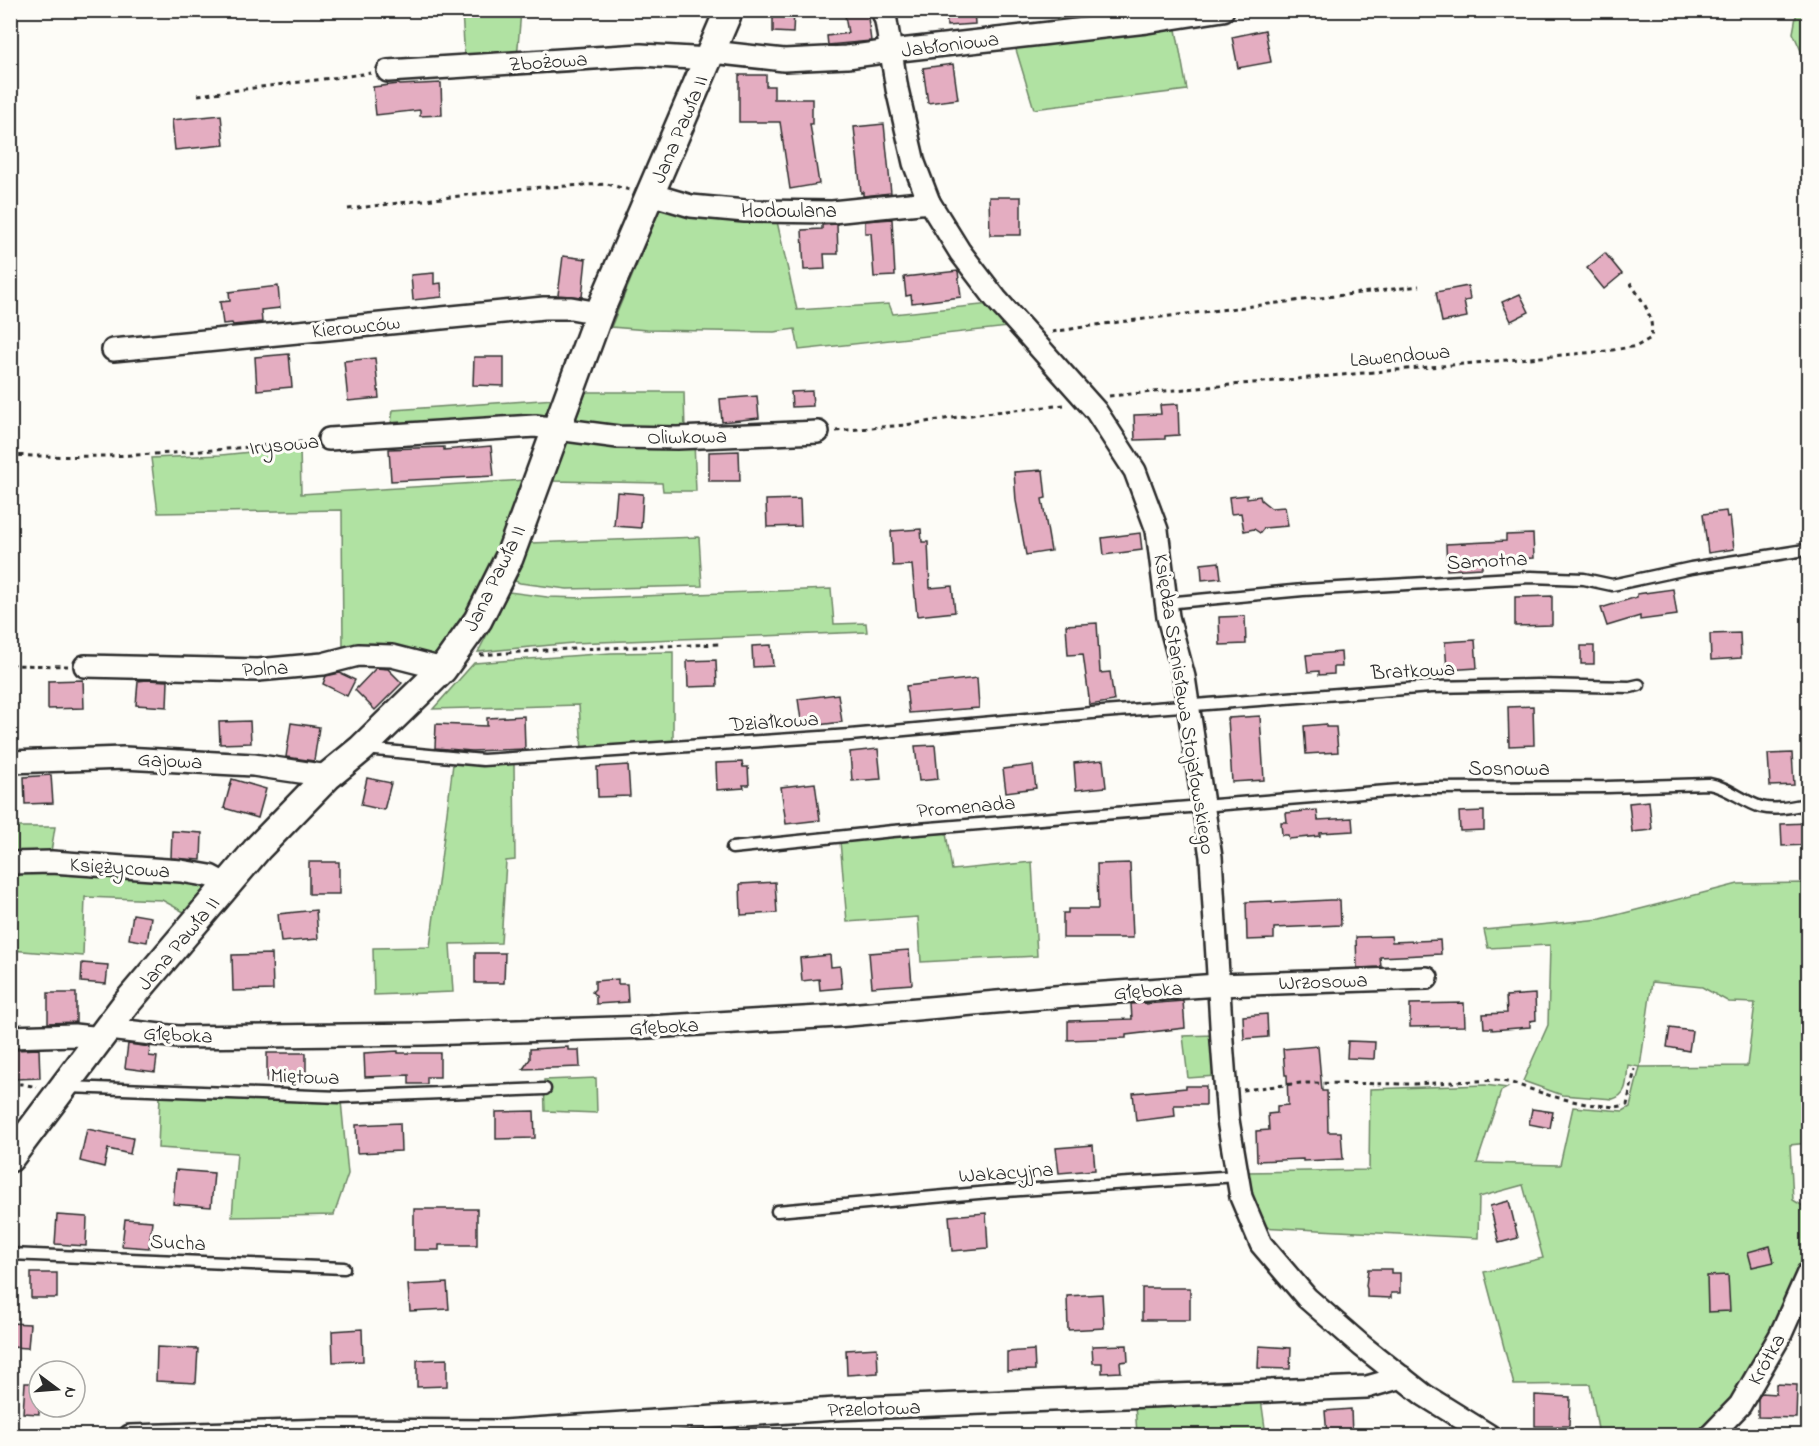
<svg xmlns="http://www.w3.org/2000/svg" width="1819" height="1446" viewBox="0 0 1819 1446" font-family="'Indie Flower',sans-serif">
  <rect width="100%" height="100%" fill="#fdfcf7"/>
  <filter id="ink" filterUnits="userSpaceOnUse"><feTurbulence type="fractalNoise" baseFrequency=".0167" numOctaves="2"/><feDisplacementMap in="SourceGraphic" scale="12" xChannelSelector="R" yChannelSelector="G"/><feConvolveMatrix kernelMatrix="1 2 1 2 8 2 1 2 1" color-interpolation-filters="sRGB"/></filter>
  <g filter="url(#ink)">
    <!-- green -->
    <g fill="#b0e2a2" stroke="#6e8666" stroke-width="1.5" fill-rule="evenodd">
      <path d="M462,11H521L517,58L465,61Z"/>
      <path d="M1054,11H1164L1060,28Z"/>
      <path d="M1797,11H1808V56L1803,55L1793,33Z"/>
      <path d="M1175,24L1187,90L1034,109L1014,43Z"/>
      <path d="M664,207L776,217L797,310L889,304L893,314L991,304L1009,327L799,350L795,329L774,332L647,330L611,327L660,209Z"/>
      <path d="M586,392H684L685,432L573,427Z"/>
      <path d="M555,399L546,417L390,430L393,410Z"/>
      <path d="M569,435L694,441L696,491H663L662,483L552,481Z"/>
      <path d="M300,447L301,494L524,480L486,582L437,664L343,651L342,510L158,513L151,458L221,455Z"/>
      <path d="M699,537L702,586L567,589L520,583L515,581L530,543Z"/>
      <path d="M831,589L834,624L866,623L867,632L573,643L478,652L509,592L547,597L586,598Z"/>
      <path d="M673,652V743L582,750L579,705L433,709L474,663L611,653Z"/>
      <path d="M453,764H514L515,860L506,861L501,943L450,944L453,992L374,995L373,948L430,947Z"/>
      <path d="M10,827H55L50,858L11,859Z"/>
      <path d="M946,833L952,870L1032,862L1037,956L921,962L918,917L847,922L840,841Z"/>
      <path d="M10,868L213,883L193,917L162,900L85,897L83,956L11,950Z"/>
      <path d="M1808,883V1143L1790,1145L1793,1200L1808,1209V1262L1776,1334L1736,1402L1704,1436L1599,1435L1590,1384L1514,1385L1484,1272L1543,1258L1523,1185L1479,1197L1478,1238L1258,1227L1245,1172L1369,1170L1370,1089L1485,1085L1507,1088L1501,1091L1477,1163L1560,1165L1573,1107L1623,1111L1630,1107L1640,1067L1628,1065C1626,1079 1629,1094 1613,1099L1562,1095L1523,1081L1548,1025L1550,945L1488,948L1484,930L1601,919L1738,884ZM1652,982L1702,987L1729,1002L1755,1003L1747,1066L1640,1067Z"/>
      <path d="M1213,1035L1216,1076L1188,1078L1183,1036Z"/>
      <path d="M596,1078L597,1113L545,1111L544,1080Z"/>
      <path d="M160,1094L341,1101L348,1174L334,1215L232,1217L237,1153L158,1148Z"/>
      <path d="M1261,1399L1266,1435H1137L1135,1404Z"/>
    </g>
    <!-- building -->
    <g fill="#e4adc1" stroke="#2b2b2b" stroke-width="1.5">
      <path d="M773,10H794L793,33L773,32Z"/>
      <path d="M844,10H867L871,41L828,45L827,36L848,33Z"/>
      <path d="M946,10H974L975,24L947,26Z"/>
      <path d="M1265,30L1271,62L1238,68L1232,37Z"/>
      <path d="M953,64L958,99L928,103L923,68Z"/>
      <path d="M739,75H766V86H774V99H812V124H810L819,184L790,189L780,122H739Z"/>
      <path d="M441,83L442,115L420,116V110L376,115L373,87L399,84L400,85Z"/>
      <path d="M221,115L224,145L175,150L172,120Z"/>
      <path d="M884,124L891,193L863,196V192L861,193L854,127Z"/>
      <path d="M989,197H1021V235H990Z"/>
      <path d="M892,219L895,276L874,277L871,233H865V221Z"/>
      <path d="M837,224L838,254H824L825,269L804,270L802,230L822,229V225Z"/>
      <path d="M1605,253L1622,274L1604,289L1587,268Z"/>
      <path d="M563,256L586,259L582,297L558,295Z"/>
      <path d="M958,271L961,297L912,303L911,295L906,296L904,277Z"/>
      <path d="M434,273V284L441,283L442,297L413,300L411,275Z"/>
      <path d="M278,286L280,308L261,310L262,322L233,325L232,323L223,324L220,302L230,301L229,292Z"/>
      <path d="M1468,286L1470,300L1464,301L1467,317L1442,322L1436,292Z"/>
      <path d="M1520,294L1529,312L1511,321L1502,302Z"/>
      <path d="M289,354L292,387L257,390L255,357Z"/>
      <path d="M474,357H504V386L473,385Z"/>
      <path d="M375,358L379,398L348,401L344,361Z"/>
      <path d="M812,391L813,406L792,407L791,392Z"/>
      <path d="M757,396L759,418L722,422L720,399Z"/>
      <path d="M1178,404L1179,435L1165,436V439L1135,440L1134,415L1161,414L1160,405Z"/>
      <path d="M491,446L494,476L391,481L389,449L444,447V450Z"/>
      <path d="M739,451L740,481H709V452Z"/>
      <path d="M1043,470L1046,498L1042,499L1051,551L1026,555L1016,501L1014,472Z"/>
      <path d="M617,492L643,494L641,528L614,526Z"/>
      <path d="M1247,495V498L1260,496L1261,500L1271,508L1285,507L1288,526L1264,528L1260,533L1254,529L1244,531L1241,513L1231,514L1229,497Z"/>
      <path d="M800,499L801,526L767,527L766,500Z"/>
      <path d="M1726,511L1727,517L1730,516L1734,549L1708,553L1703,514Z"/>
      <path d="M921,529L922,542H928L930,588L952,586L955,612L917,616L912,565L893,566L891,531Z"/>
      <path d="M1140,533L1142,550L1104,555L1102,538Z"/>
      <path d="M1533,534L1534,558L1482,560V568L1447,570L1446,544L1506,541V535Z"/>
      <path d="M1219,562L1221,578L1202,580L1201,564Z"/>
      <path d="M1673,589L1677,615L1640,620V616L1607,626L1601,608L1637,597V594Z"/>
      <path d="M1552,596V625L1515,626V597Z"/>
      <path d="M1245,616L1246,644L1220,645L1219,617Z"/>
      <path d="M1097,623L1100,673L1110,672L1114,701L1090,705L1083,654L1068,655L1066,625Z"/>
      <path d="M1740,633L1741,658L1711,660L1710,634Z"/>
      <path d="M1475,640L1477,668L1447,670L1445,642Z"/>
      <path d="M771,645L773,666L753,667L752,646Z"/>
      <rect x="1581" y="646" width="13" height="18"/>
      <path d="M1341,652L1342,667H1334V674L1319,675V671L1308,672L1306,655Z"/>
      <path d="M716,660L717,686L688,687L687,661Z"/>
      <path d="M376,668L388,669L402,683L375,710L355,690Z"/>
      <path d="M340,673L355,680L347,696L323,684L326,676Z"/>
      <path d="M977,678L979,708L909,713L906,686Z"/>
      <path d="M83,680L84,708L48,709V681Z"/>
      <path d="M147,680L168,681L167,707L136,705L138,681Z"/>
      <path d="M838,694L842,722L802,727L798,699Z"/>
      <path d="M1533,706L1534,745L1509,746L1508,707Z"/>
      <path d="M524,716L525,749L472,751L435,748L436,724L487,726V718Z"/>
      <path d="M1260,716L1264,780L1232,782L1228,718Z"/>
      <path d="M250,721L251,743L220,744L219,722Z"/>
      <path d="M291,723L319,727L314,761L286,757Z"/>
      <path d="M1326,724V727H1336L1338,752L1306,754L1304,726Z"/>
      <path d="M935,745L938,779L919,781L915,746Z"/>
      <path d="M878,749L881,779L852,781L850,752Z"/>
      <path d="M1792,753L1794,785L1770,786L1768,754Z"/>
      <path d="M1103,760L1106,787L1076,790L1074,763Z"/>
      <path d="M742,762L743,767H748L749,785H743L744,788L717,790L716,763Z"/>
      <path d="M628,765L630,796L598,797L597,767Z"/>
      <path d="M1033,765L1036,788L1006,792L1003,769Z"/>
      <path d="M51,775L53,803L25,804L24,777Z"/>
      <path d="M367,778L391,783L384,810L361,805Z"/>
      <path d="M232,779L266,789L258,818L224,808Z"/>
      <path d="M815,783L820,820L786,824L781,787Z"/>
      <path d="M1649,801L1652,830L1632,832L1629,803Z"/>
      <path d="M1317,810L1318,820L1352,818L1353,831L1320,833V836L1289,839L1288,835H1282L1281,822H1287L1286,813Z"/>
      <path d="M1484,811V830L1460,831L1459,812Z"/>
      <path d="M1809,823V845L1782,846L1781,824Z"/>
      <path d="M172,831L202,833L201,860L171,858Z"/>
      <rect x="309" y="862" width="30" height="32"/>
      <path d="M1130,863L1133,938H1063V913H1068V909H1098L1097,864Z"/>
      <path d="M775,882L777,913L741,915L740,884Z"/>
      <path d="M1330,900H1340L1341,925L1274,928V939L1247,940L1246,902L1272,901V903Z"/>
      <path d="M316,910L318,939L281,942L278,914Z"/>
      <path d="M133,914L151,917L147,942L129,939Z"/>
      <path d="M1391,936L1392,942L1440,940L1441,954L1380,957L1381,967L1357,968L1356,937Z"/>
      <path d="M909,950L912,984L872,987L869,953Z"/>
      <path d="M475,953H505L504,983H475Z"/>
      <path d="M272,954L273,990L233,991L232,955Z"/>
      <path d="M830,955L831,967L840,966L842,988L820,990L819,979L802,981L800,958Z"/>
      <path d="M82,963L108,965L106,984L81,982Z"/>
      <path d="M618,979V984H627L628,1002L596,1004V996L592,992L595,989V981Z"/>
      <path d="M48,993H76V1022L48,1023Z"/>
      <path d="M1535,994L1536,1020L1530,1021V1027L1492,1030V1028H1484L1483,1014L1507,1013L1506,996Z"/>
      <path d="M1183,1001L1185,1028L1126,1035V1038L1068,1040V1021L1132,1019L1131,1004L1146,1003V1004Z"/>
      <path d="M1464,1003L1465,1026L1410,1027V1004Z"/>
      <path d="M1267,1014L1268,1037L1244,1039L1243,1016Z"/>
      <path d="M1670,1028L1692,1031L1689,1051L1667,1047Z"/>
      <path d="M1348,1041L1375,1042L1374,1059L1347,1058Z"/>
      <path d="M128,1044L150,1047L149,1056L157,1057L155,1072L125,1068Z"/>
      <path d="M1318,1046L1322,1091H1327L1328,1132H1341L1343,1159L1303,1161V1159L1257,1161L1256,1131L1269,1130L1268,1114L1277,1113V1106L1288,1105L1287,1075H1285L1283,1049Z"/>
      <path d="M568,1047V1050H579L580,1067L523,1069L530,1059V1049Z"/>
      <path d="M39,1049L40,1078L16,1079L15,1050Z"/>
      <path d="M398,1051V1053H440V1077H427V1084H409V1075L365,1077L364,1053Z"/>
      <rect x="267" y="1053" width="39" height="29"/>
      <path d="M1186,1086H1206V1105H1174L1175,1116L1136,1121L1133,1093L1186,1088Z"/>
      <path d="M1532,1109L1553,1112L1550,1128L1529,1124Z"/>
      <path d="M534,1111L535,1138L496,1139V1112Z"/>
      <path d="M400,1123L401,1151L357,1153L356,1125Z"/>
      <path d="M87,1129L133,1138L130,1154L108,1149L104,1167L80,1161Z"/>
      <path d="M1093,1145L1095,1170L1059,1173L1056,1148Z"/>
      <path d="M176,1170L214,1173L211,1207L173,1204Z"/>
      <path d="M1509,1201L1518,1238L1499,1243L1490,1206Z"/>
      <path d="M414,1209H477V1245H439V1250H414Z"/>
      <path d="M986,1213L988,1248L952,1251L949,1216Z"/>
      <path d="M57,1215L87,1217L86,1246L55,1244Z"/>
      <path d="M125,1219L152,1221L149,1248L122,1246Z"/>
      <path d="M1770,1246L1774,1262L1752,1267L1748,1252Z"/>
      <path d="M1368,1269H1391V1273H1400V1293H1391V1298L1367,1297V1289L1366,1286Z"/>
      <rect x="31" y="1273" width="26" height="25"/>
      <path d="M1728,1275L1730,1311L1708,1312L1707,1276Z"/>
      <path d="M447,1283L449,1309L410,1311L408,1285Z"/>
      <rect x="1142" y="1288" width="48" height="32"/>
      <path d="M1102,1294L1104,1328L1068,1330L1067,1296Z"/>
      <path d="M10,1323L30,1324L28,1348L10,1347Z"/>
      <path d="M362,1329L363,1361L333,1362L332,1331Z"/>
      <path d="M1127,1345L1128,1361L1120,1362L1121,1372L1102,1373V1363H1093L1092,1346Z"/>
      <path d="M1259,1346L1291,1348L1290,1369L1258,1368Z"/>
      <path d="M157,1347L198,1349L196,1383L156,1381Z"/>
      <path d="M877,1348L878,1373L847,1375L846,1350Z"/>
      <path d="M1034,1350L1035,1370L1007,1371V1352Z"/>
      <path d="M447,1359V1386L417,1387V1360Z"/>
      <path d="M25,1383H39V1414L23,1413Z"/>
      <path d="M1776,1384L1797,1385L1796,1418L1758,1417V1399L1761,1393L1776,1394Z"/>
      <path d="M1535,1395L1570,1397L1569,1426H1535Z"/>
      <path d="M1351,1409L1352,1435L1327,1436L1325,1411Z"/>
    </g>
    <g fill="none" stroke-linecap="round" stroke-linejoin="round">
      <defs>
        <g id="service">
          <path d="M1166,603L1303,590L1531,577L1584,579L1612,585L1691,568L1805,550"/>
          <path d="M365,749L483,760L850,735L1103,712L1431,687L1537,685L1630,687L1639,685"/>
          <path d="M732,848L893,831L1424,788L1607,787L1709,784C1728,787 1742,801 1761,807C1777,811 1793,806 1808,804"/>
          <path d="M68,1087L340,1097L545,1089"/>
          <path d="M777,1211L990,1192L1238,1176"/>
          <path d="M10,1254L344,1268"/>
        </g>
        <g id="minor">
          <path d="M882,10L886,21L897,89L914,163L929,202L960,252L996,299L1096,411L1135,471L1157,530L1168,617L1184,677L1211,857L1222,1041L1228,1120L1241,1197L1261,1244L1307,1298L1362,1346L1424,1395L1490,1436"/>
          <path d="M712,52L784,60L847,57L891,51L1147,22L1223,10"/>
          <path d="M388,71L641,55L709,59"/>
          <path d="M650,194L691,206L745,211L832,212L929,202"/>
          <path d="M113,350L544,308H571L599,313"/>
          <path d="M329,439L535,426L618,437L677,438L818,432"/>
          <path d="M85,666L258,670L323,664L358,655L392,656L443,669"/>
          <path d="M10,762L124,758L253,765L328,776"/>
          <path d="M10,863L52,862L181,871L210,876L227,885"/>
          <path d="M108,1029L178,1037L424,1034L649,1027L837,1016L1077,995L1218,985L1427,978"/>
          <path d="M10,1037L74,1035L101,1038"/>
          <path d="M130,1436L326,1430L503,1431L836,1409L1367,1387L1402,1377"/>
          <path d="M1710,1436L1740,1405L1780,1336L1808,1273"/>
        </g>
        <path id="tertiary" d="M10,1158L125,1005L259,847L328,776L361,749L443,669L478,620L509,558L599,313L729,10"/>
      </defs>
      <!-- service casing -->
      <use href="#service" stroke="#2b2b2b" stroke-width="15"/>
      <!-- minor casing -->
      <use href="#minor" stroke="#2b2b2b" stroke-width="26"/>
      <!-- tertiary casing -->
      <use href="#tertiary" stroke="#2b2b2b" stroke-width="32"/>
      <!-- path -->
      <g stroke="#2b2b2b" stroke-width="3" stroke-dasharray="4.5 4.5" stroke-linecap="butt">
        <path d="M198,95L371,73"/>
        <path d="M348,209L527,188L607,184L630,190"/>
        <path d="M1052,332L1103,324L1419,286"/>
        <path d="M1109,396L1607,351L1637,346L1651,338C1655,315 1641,299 1629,281"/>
        <path d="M836,431L905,425L985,413L1065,405"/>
        <path d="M10,455C111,460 212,451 311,441"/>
        <path d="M480,655L546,650L721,644"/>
        <path d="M10,665L68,666"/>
        <path d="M10,1084H22L37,1087"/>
        <path d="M1243,1090L1301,1083L1414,1084L1496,1080L1512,1083L1551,1096L1586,1104L1616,1107L1627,1105L1635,1069"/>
      </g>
      <!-- service -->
      <use href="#service" stroke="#fdfcf7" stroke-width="10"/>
      <!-- minor -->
      <use href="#minor" stroke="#fdfcf7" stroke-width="21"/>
      <!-- tertiary -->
      <use href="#tertiary" stroke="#fdfcf7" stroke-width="27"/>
    </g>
  </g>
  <g text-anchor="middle" stroke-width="6" stroke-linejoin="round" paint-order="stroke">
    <!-- street labels -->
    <g font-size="21" fill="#2b2b2b" stroke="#fdfcf7">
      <text transform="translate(950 44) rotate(-7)" y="7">Jabłoniowa</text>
      <text transform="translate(548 61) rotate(-4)" y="7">Zbożowa</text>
      <text transform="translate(679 129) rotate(-67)" y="7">Jana Pawła II</text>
      <text x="789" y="217">Hodowlana</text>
      <text transform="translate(356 326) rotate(-6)" y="7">Kierowców</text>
      <text transform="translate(1400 355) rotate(-5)" y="7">Lawendowa</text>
      <text transform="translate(687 436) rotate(-1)" y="7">Oliwkowa</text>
      <text transform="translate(284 444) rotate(-6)" y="7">Irysowa</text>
      <text transform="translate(1487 560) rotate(-3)" y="7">Samotna</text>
      <text transform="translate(494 578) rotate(-64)" y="7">Jana Pawła II</text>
      <text transform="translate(265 668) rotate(-3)" y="7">Polna</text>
      <text transform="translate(1413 670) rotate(-3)" y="7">Bratkowa</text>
      <text transform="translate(1185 704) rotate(81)" y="7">Księdza Stanisława Stojałowskiego</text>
      <text transform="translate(774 721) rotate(-4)" y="7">Działkowa</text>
      <text transform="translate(170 760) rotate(3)" y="7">Gajowa</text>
      <text x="1509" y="775">Sosnowa</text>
      <text transform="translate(966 806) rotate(-5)" y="7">Promenada</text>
      <text transform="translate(120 867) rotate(4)" y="7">Księżycowa</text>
      <text transform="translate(178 943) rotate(-50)" y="7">Jana Pawła II</text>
      <text transform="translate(1323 981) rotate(-2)" y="7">Wrzosowa</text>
      <text transform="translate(1148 990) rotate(-4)" y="7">Głęboka</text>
      <text transform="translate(664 1026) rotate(-3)" y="7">Głęboka</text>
      <text transform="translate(178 1034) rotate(3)" y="7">Głęboka</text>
      <text transform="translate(305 1076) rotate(2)" y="7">Miętowa</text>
      <text transform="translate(1006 1172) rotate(-4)" y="7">Wakacyjna</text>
      <text transform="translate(178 1242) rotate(3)" y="7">Sucha</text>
      <text transform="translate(1766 1359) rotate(-61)" y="7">Krótka</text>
      <text transform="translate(874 1408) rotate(-2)" y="7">Przelotowa</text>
    </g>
  </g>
  <!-- margin -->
  <rect width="1819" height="1446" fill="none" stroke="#fdfcf7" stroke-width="36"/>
  <rect x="18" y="18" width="1783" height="1410" fill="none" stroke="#2b2b2b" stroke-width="2" filter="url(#ink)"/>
  <!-- north arrow -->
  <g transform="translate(57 1389) rotate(106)"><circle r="28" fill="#fdfcf7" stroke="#a9a8a5" stroke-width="1.5"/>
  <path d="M0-4.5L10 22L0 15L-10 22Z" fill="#2b2b2b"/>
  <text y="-9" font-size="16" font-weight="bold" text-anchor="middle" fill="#2b2b2b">N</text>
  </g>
</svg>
